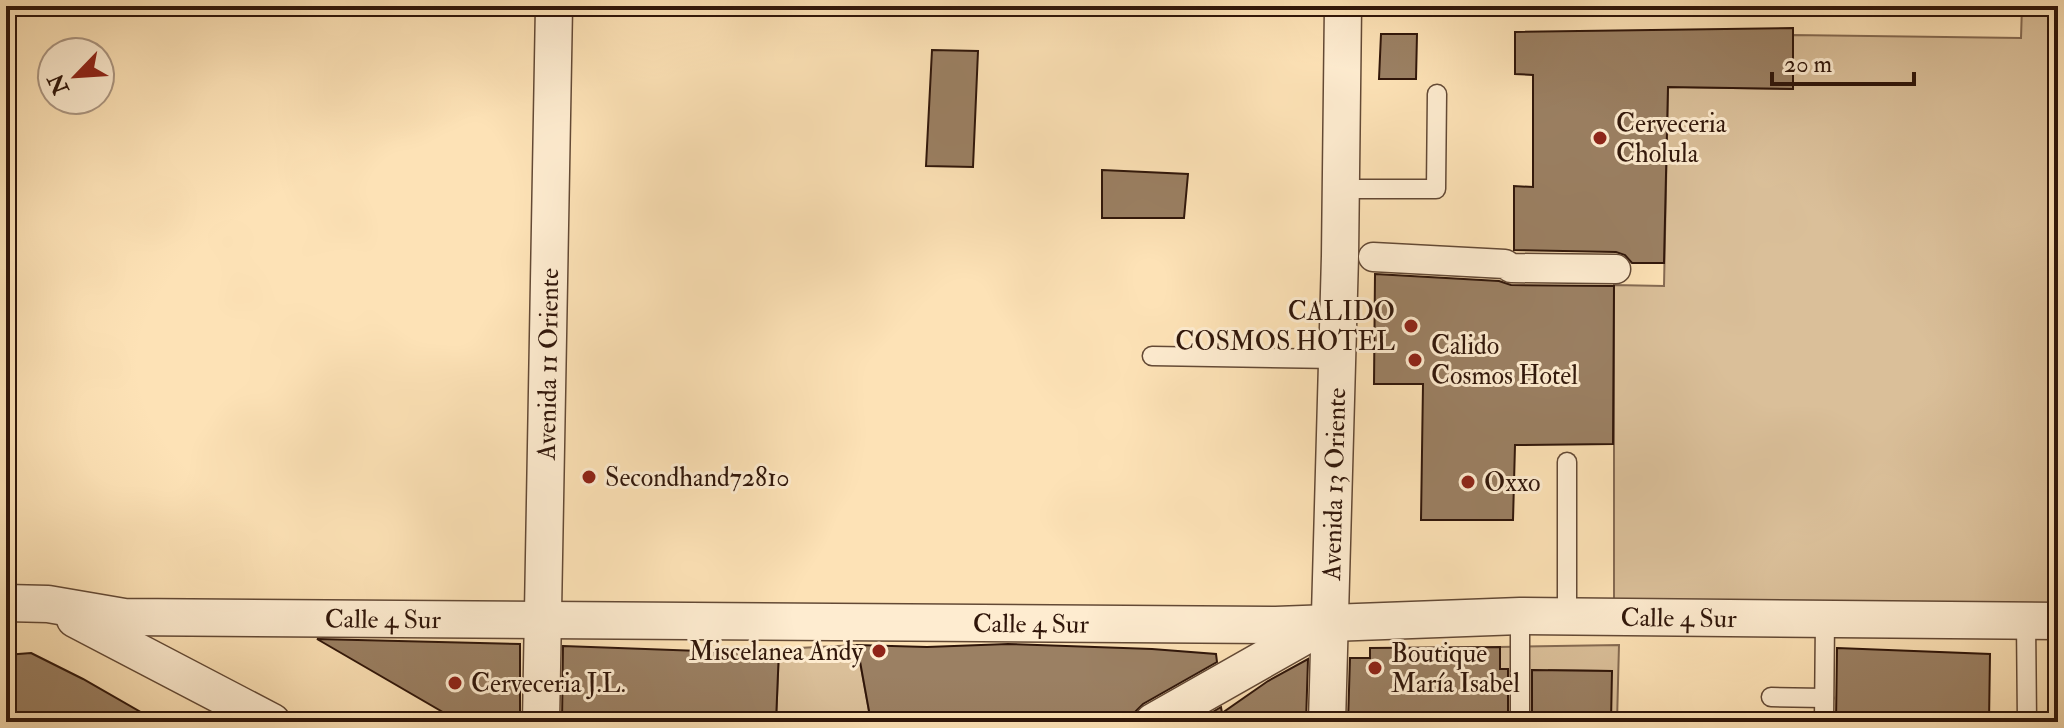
<svg xmlns="http://www.w3.org/2000/svg" width="2064" height="728" viewBox="0 0 2064 728" font-family="'IM FELL Double Pica',serif">
  <rect width="100%" height="100%" fill="#fde2b6"/>
  <filter id="stains"><feTurbulence type="fractalNoise" baseFrequency=".0025" numOctaves="4"/><feColorMatrix values="0 0 0 0 .2 0 0 0 0 .09 0 0 0 0 .02 0 0 0 .5 -.17"/></filter>
  <radialGradient id="worn" r=".72"><stop offset=".6" stop-color="#630" stop-opacity="0"/><stop offset="1" stop-color="#630" stop-opacity=".3"/></radialGradient>
  <!-- green -->
  <g fill="#dabf99" stroke="#856a52" stroke-width="2">
    <path d="M2022,6H2058V606L1614,599V285L1664,286L1668,87L1792,89L1793,35L2021,38Z"/>
    <path d="M857,645L871,722H776L779,649Z"/>
    <path d="M1619,645L1617,722H1611V671L1549,670L1548,722H1499L1500,647Z"/>
  </g>
  <!-- building -->
  <g fill="#9b8063" stroke="#30160a" stroke-width="2">
    <path d="M1793,28V89L1668,87L1664,263H1632L1625,255L1616,252L1514,250V186L1533,187V75L1515,74V32Z"/>
    <path d="M1381,34H1417L1416,79H1379Z"/>
    <path d="M932,50L978,51L973,167L926,166Z"/>
    <path d="M1102,170L1188,174L1184,218H1102Z"/>
    <path d="M1375,274L1499,281L1511,285L1614,286L1613,444L1515,445L1513,520H1421L1423,384H1374Z"/>
    <path d="M317,639L520,644V722H460Z"/>
    <path d="M1008,644L1152,649L1216,654L1217,662L1143,704L1135,712L1132,722H871L857,645L927,647Z"/>
    <path d="M563,646L728,652L779,649L776,722H562Z"/>
    <path d="M1500,647V669H1508V722H1348L1350,658H1370V648Z"/>
    <path d="M1837,648L1990,654L1989,722H1836Z"/>
    <path d="M31,653L83,679L158,722H6V655Z"/>
    <path d="M1308,659L1306,722H1196L1221,707L1222,713L1268,681Z"/>
    <path d="M1532,670L1612,671L1611,722H1532Z"/>
  </g>
  <g fill="none" stroke-linecap="round" stroke-linejoin="round">
    <defs>
      <g id="service">
        <path d="M1339,189H1436L1437,94"/>
        <path d="M1152,356L1336,359"/>
        <path d="M1567,616V462"/>
        <path d="M2026,621L2027,722"/>
        <path d="M1771,697L1824,698"/>
        <path d="M1520,722V616"/>
        <path d="M1824,722L1825,619"/>
      </g>
      <path id="pedestrian" d="M1373,257L1505,264L1511,268L1616,269"/>
      <g id="minor">
        <path id="s1" d="M6,603L48,604L124,617L1276,625L1520,616L2058,621"/>
        <path d="M75,619L272,722"/>
        <path id="s2" d="M541,722L554,6"/>
        <path d="M1153,722L1324,625"/>
        <path id="s3" d="M1327,722L1340,256L1343,6"/>
      </g>
    </defs>
    <!-- service casing -->
    <use href="#service" stroke="#634935" stroke-width="21"/>
    <!-- pedestrian casing -->
    <use href="#pedestrian" stroke="#634935" stroke-width="31"/>
    <!-- minor casing -->
    <use href="#minor" stroke="#634935" stroke-width="39"/>
    <!-- service -->
    <use href="#service" stroke="#feecd0" stroke-width="18"/>
    <!-- pedestrian -->
    <use href="#pedestrian" stroke="#feecd0" stroke-width="28"/>
    <!-- minor -->
    <use href="#minor" stroke="#feecd0" stroke-width="36"/>
  </g>
  <!-- markers -->
  <g fill="#8f2418" stroke="#feecd0" stroke-width="3">
    <circle cx="1600" cy="138" r="8"/>
    <circle cx="1411" cy="326" r="8"/>
    <circle cx="1415" cy="360" r="8"/>
    <circle cx="589" cy="477" r="8"/>
    <circle cx="1468" cy="482" r="8"/>
    <circle cx="879" cy="651" r="8"/>
    <circle cx="1375" cy="668" r="8"/>
    <circle cx="455" cy="683" r="8"/>
  </g>
  <g text-anchor="middle" stroke-width="6" stroke-linejoin="round" paint-order="stroke">
    <!-- poi labels -->
    <g font-size="26" fill="#30160a" stroke="#feecd0" text-anchor="start">
      <text x="1616" y="132">Cerveceria<tspan x="1616" dy="30">Cholula</tspan></text>
      <text x="1395" y="320" text-anchor="end">CALIDO<tspan x="1395" dy="30">COSMOS HOTEL</tspan></text>
      <text x="1431" y="354">Calido<tspan x="1431" dy="30">Cosmos Hotel</tspan></text>
      <text x="605" y="486">Secondhand72810</text>
      <text x="1484" y="491">Oxxo</text>
      <text x="863" y="660" text-anchor="end">Miscelanea Andy</text>
      <text x="1391" y="662">Boutique<tspan x="1391" dy="30">María Isabel</tspan></text>
      <text x="471" y="692">Cerveceria J.L.</text>
    </g>
    <!-- street labels -->
    <g font-size="26" fill="#30160a" stroke="#feecd0">
      <text dy="9" stroke="none"><textPath href="#s2" startOffset="358">Avenida 11 Oriente</textPath></text>
      <text dy="9" stroke="none"><textPath href="#s3" startOffset="238">Avenida 13 Oriente</textPath></text>
      <text dy="9" stroke="none"><textPath href="#s1" startOffset="1674">Calle 4 Sur</textPath></text>
      <text dy="9" stroke="none"><textPath href="#s1" startOffset="378">Calle 4 Sur</textPath></text>
      <text dy="9" stroke="none"><textPath href="#s1" startOffset="1026">Calle 4 Sur</textPath></text>
    </g>
  </g>
  <!-- margin -->
  <rect width="2064" height="728" fill="none" stroke="#fde2b6" stroke-width="32"/>
  <rect x="8" y="8" width="2048" height="712" fill="none" stroke="#30160a" stroke-width="4"/>
  <rect x="16" y="16" width="2032" height="696" fill="none" stroke="#30160a" stroke-width="2"/>
  <!-- north arrow -->
  <g transform="translate(76 76) rotate(245)"><circle r="38" fill="#feecd0" stroke="#ac9681" stroke-width="2"/>
  <path d="M0-6L14 30L0 20L-14 30Z" fill="#8f2418"/>
  <text y="-12" font-size="22" font-weight="bold" text-anchor="middle" fill="#30160a">N</text>
  </g>
  <!-- scale -->
  <path d="M1772 72v12h142v-12" fill="none" stroke="#30160a" stroke-width="4"/>
  <text x="1784" y="72" font-size="24" fill="#30160a" stroke="#feecd0" stroke-width="6" paint-order="stroke">20 m</text>
  <rect width="100%" height="100%" filter="url(#stains)"/>
  <rect width="100%" height="100%" fill="url(#worn)"/>
</svg>
